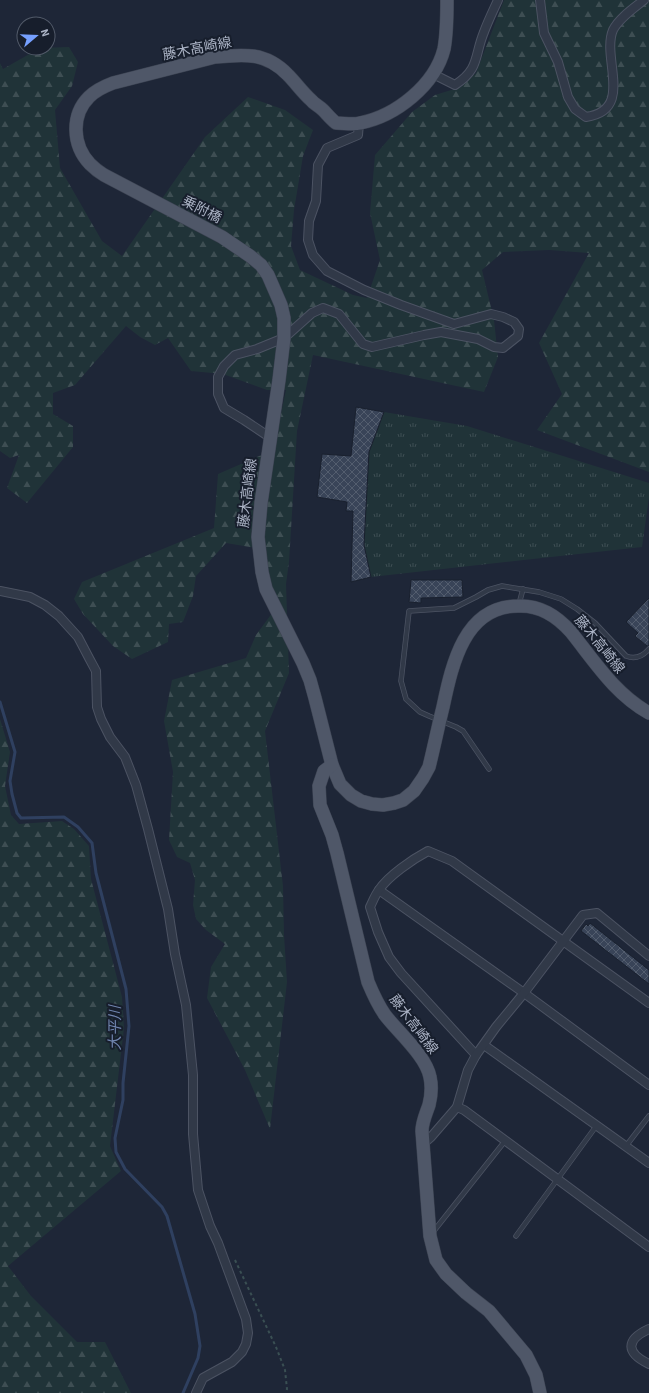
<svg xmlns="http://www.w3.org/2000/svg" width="649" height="1393" viewBox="0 0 649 1393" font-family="'Source Sans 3','Noto Sans JP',sans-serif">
  <defs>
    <pattern id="grass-tufts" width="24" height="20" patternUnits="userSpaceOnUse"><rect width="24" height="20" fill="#203338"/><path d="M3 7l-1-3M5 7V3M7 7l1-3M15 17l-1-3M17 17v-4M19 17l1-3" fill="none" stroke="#3e4e53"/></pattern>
    <pattern id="forest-firs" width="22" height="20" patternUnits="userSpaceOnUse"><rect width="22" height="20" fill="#203338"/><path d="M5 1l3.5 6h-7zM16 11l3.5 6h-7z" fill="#3e4e53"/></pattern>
    <pattern id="building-cross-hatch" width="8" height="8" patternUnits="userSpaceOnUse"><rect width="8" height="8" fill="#394458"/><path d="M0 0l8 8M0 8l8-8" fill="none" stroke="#535d6e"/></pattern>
  </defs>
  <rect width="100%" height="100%" fill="#1e2637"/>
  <!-- grass -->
  <path fill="url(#grass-tufts)" d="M384,412L467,426L649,483V497L642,547L371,577L364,545L369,452Z"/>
  <!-- forest -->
  <g fill="url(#forest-firs)">
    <path d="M504,0H649V472L537,430L562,394L539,343L589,253L549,250L503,252L482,270L494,320L498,357L484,392L313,355L297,431L289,562L286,584L289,673L265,731L283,886L284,935L287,982L270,1129L245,1070L207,998L211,967L225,944L206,930L196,919L193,905L195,880L190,863L177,857L169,840L173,772L164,721L172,680L246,658L256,635L278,605L270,584L262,549L226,543L196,576L193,596L183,622L169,624L168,642L132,659L113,646L83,614L74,599L82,582L214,528L218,474L273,450L286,390H267L223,374L191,371L168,338L155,345L140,337L126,326L75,385L53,393V414L73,426V447L27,503L7,488L19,455L10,458L0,451V63L3,69L40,48L69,47L78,62L72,86L55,110L60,168L102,241L122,256L205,137L248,97L285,110L313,130L303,156L294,210L291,246L300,270L353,295L367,298L380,260L370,213L375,155L412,112L435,95L461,87L476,73Z"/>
    <path d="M0,719L10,752L5,786L11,815L19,824L62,821L74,829L89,846L91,879L122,997L124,1028L110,1146L121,1171L8,1266L31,1296L77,1342H105L131,1393H0Z"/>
  </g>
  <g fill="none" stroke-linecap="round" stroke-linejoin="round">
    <!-- stream -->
    <path stroke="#2f4060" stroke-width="3" d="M0,702L15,752L10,781L12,794L17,813L21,818L64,817L78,827L92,843L96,873L126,989L129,1026L123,1083V1100L115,1138L116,1152L125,1169L162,1207L167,1216L195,1314L200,1346L198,1358L183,1393"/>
  </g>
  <!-- building -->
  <g fill="url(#building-cross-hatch)" stroke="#19202e">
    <path d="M356,407L384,412L369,452L364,545L371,577L351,582L353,511H346L347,502L317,497L322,454L351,456Z"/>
    <path d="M411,580H462L463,597L421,598V603L409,602Z"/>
    <path d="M649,598V646H647L635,636L638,633L626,622Z"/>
    <path d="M590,923L649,970V984L581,931L586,924L588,926Z"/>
  </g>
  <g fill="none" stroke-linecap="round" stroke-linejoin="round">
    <defs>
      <g id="service">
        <path d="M519,604L523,589"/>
        <path d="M489,769L463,731L456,727L429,716L420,712L406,699L401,681L409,611L454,608L476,597L488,590L502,586L539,592L561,599L577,609L595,623L626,656C636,660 643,656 649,649"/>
        <path d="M626,1146L649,1116"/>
        <path d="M433,1232L505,1141"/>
        <path d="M516,1236L597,1125"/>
      </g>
      <g id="minor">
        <path d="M540,0L544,33L558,62L568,97L575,109L586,117C635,110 601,58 613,30C619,18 634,8 644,0"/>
        <path d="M433,74L455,85C480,69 474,56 484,32C488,21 493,11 498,0"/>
        <path d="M271,438L244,420L224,408L218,394V377L224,366L235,355L257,349L284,338L312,313L323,308L339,314L363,344L372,347L424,335L441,332L478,339L494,347L503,348L518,336L519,329L514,322L503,317L491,314L454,324L401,305L364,290L327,271L313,255L308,240L309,221L316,201L318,165L327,148L358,135L359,123"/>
        <path d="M0,591L30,597L45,605L59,616L78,637L89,658L96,671L97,707L101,719L110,737L125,757L136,785L148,829L168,909L175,954L186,1005L193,1075V1134L198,1190L210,1226L218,1243L246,1319L248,1333L246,1344L242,1352L232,1362L203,1378L196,1393"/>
        <path d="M379,890L524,993L649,1085"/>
        <path d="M484,1045L649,1163"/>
        <path d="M476,1055L401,973L389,957L378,932L370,907C373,901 375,895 379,890C388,876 413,859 428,851L452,861L649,1003"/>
        <path d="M457,1107L464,1110L649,1247"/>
        <path d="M423,1144L431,1137L457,1107L468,1070L476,1055L496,1027L524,993L583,915L597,913L649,956"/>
        <path d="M649,1329C625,1340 626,1353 649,1364"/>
      </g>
      <g id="primary">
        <path d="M447,0C447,16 447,33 444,49C435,85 396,116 360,123C353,125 344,123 336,123C331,119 327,114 323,110C319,106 314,104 311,100C302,92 296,83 288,75C266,52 244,54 215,57L113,83C105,86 96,90 89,97C71,115 72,145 90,164C94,168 99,172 104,175L222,237L250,256L261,265L268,275L281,305L284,318V338L279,380L261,503L258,537L262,572L266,589L303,663L310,680L315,698L332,765L340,784L351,795L361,801L372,804L383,805L394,803L403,800L414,791L423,778L429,767C434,747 438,727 443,707C452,665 464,606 518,606C539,605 557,616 571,632C595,662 615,694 649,713"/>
        <path d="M332,765L324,771L319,786L320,805L332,835L337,853L368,982C373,994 378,1005 385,1015C398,1032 426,1056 430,1077C432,1086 431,1097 429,1105C426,1114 422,1122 422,1131L430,1236L436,1260L446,1274L466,1293L489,1311L526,1355L536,1375L540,1393"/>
      </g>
    </defs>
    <!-- service casing -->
    <use href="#service" stroke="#4c5363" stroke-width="5.5"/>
    <!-- minor casing -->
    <use href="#minor" stroke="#4c5363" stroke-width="10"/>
    <!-- primary casing -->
    <use href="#primary" stroke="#3b4251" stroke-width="14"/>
    <!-- path -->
    <path stroke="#3a4f53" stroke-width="2" stroke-dasharray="3 3" stroke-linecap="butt" d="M235,1260L276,1347L285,1370L287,1389L286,1393"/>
    <!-- service -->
    <use href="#service" stroke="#313948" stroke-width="4"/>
    <!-- minor -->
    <use href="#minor" stroke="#313948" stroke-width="8"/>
    <!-- primary -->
    <use href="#primary" stroke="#4f5768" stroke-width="13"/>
  </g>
  <g text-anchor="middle" stroke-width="4" stroke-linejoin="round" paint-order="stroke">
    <!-- street labels -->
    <g font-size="14" fill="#abb3c5" stroke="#171e2c">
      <text transform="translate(197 48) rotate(-11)" y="5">藤木高崎線</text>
      <text transform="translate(202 209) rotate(27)" y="5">乗附橋</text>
      <text transform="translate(247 493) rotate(-83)" y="5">藤木高崎線</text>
      <text transform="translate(600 644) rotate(51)" y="5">藤木高崎線</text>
      <text transform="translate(414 1024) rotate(53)" y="5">藤木高崎線</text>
    </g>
    <!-- water labels -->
    <g font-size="15" font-style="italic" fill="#7186b0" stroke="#171e2c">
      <text transform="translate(115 1028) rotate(-90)" y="5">大平川</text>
    </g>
  </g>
  <!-- north arrow -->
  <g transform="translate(36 36) rotate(71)"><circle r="19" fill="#171e2c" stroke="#525a69"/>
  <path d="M0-3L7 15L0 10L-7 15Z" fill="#76a0ff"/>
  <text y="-6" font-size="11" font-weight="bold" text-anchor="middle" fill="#abb3c5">N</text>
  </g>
</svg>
